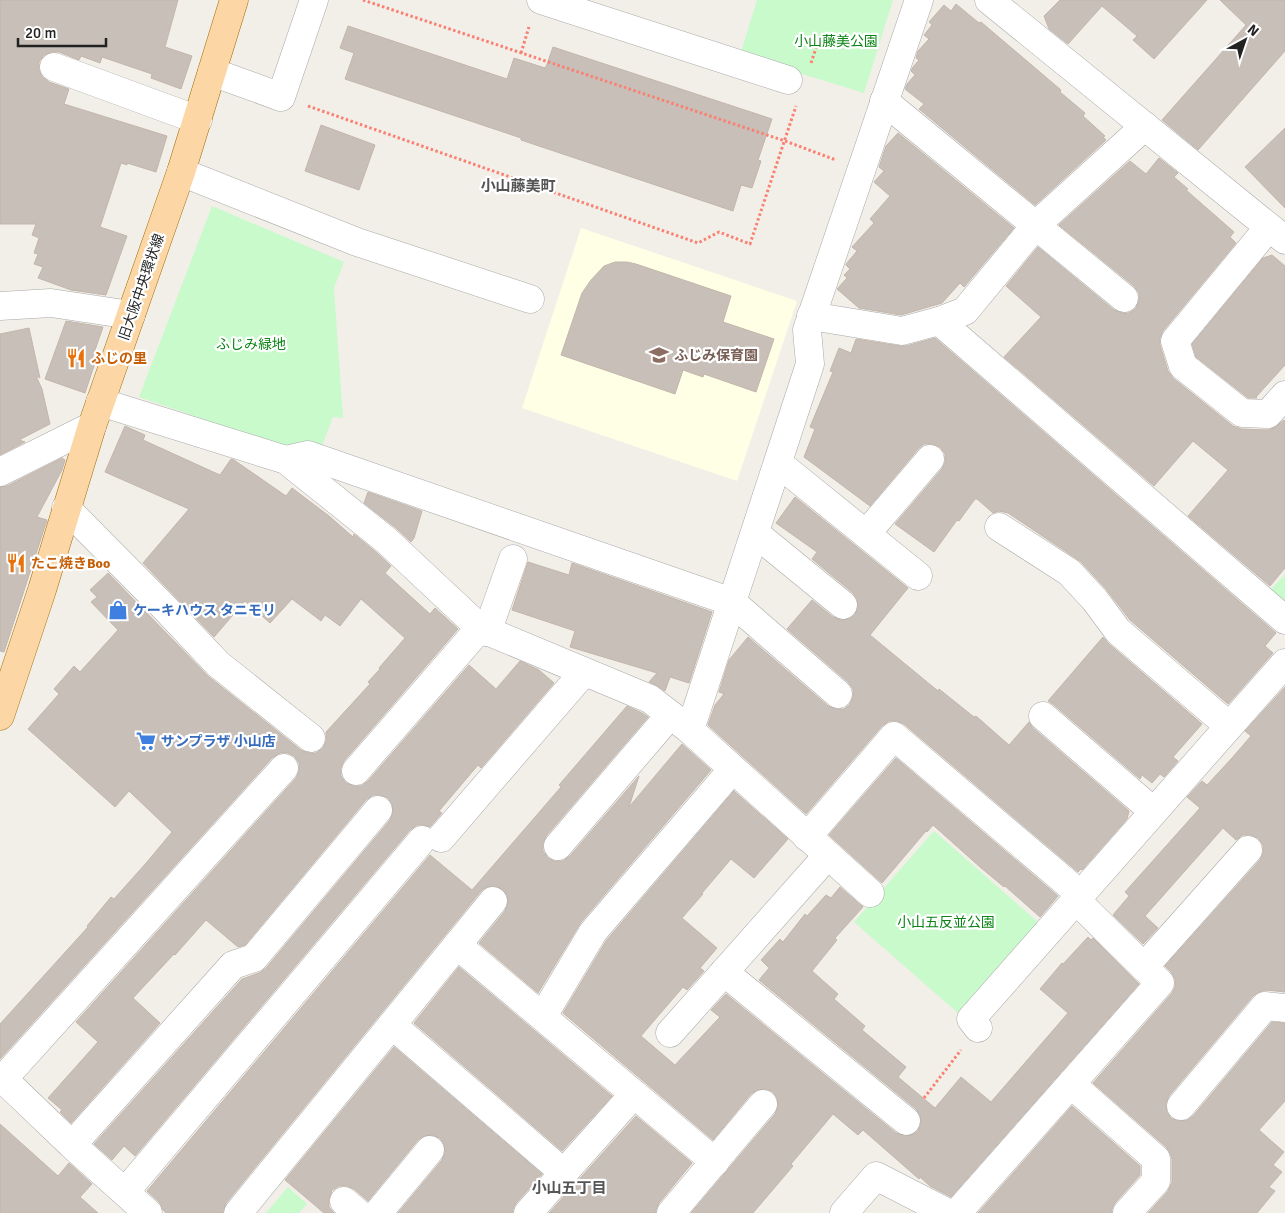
<svg xmlns="http://www.w3.org/2000/svg" width="1285" height="1213" viewBox="0 0 1285 1213" font-family="Signika,'Noto Sans JP',sans-serif">
  <rect width="100%" height="100%" fill="#f2efe9"/>
  <!-- education -->
  <path fill="#ffffe5" d="M581,228L797,301L737,481L522,408Z"/>
  <!-- park -->
  <g fill="#c8facc">
    <path d="M757,0H893L864,93L740,55Z"/>
    <path d="M212,206L344,262L334,288L343,418L333,417L320,451L290,449L139,397Z"/>
    <path d="M1285,574V610L1267,594Z"/>
    <path d="M934,831L1039,923L959,1014L854,922Z"/>
    <path d="M288,1187L307,1204L299,1213H266Z"/>
  </g>
  <!-- building -->
  <g fill="#c7bfb8" stroke="#c4b6ab">
    <path d="M0,0H178L165,47L192,56L181,89L151,78L152,74L102,57L100,63L81,56L79,60L59,52H52L44,55L39,62V70L42,77L49,82L69,89L64,104L167,136L156,172L127,163V165L121,163L100,227L127,236L106,295L71,290L38,278L43,267L34,264L38,254L34,253L39,238L32,235L36,224H0Z"/>
    <path d="M1060,0H1207L1154,59L1133,40L1137,36L1102,6L1068,44L1049,29L1044,16Z"/>
    <path d="M1220,0H1285V51L1198,150L1162,120L1246,25Z"/>
    <path d="M956,4L979,23L981,22L1061,90L1060,92L1085,113L1083,116L1105,136L1103,137L1106,140L1035,205L919,109L924,104L905,89L907,84L915,75L911,71L913,67L919,60L916,58L918,51L929,39L924,35L932,25L929,22L944,5L951,11Z"/>
    <path d="M348,26L507,79L514,58L545,68V67H546L553,47L772,119L758,160L761,161L752,188L741,185L733,211L521,140V138L345,79L354,53L340,48Z"/>
    <path d="M321,125L375,145L359,190L305,171Z"/>
    <path d="M1285,128V208L1245,167Z"/>
    <path d="M898,133L1014,228L964,287L960,283L942,303L901,315L859,308L837,289L847,278L844,275L850,269L846,265V264L857,251L852,247L874,223L870,219L890,196L874,182L884,171L879,167L886,146Z"/>
    <path d="M1159,158L1178,173L1174,177L1188,189L1186,190L1234,232L1230,237L1236,243L1163,331L1160,338V345L1168,371L1173,378L1233,426L1241,429L1268,430L1274,428L1284,420L1285,421V568L1270,586L1188,516L1228,470L1193,441L1154,486L1004,357L1041,317L1006,286L1038,247L1114,310L1122,313H1129L1136,308L1139,300V293L1134,286L1059,225L1130,161L1146,174Z"/>
    <path d="M1272,255L1285,266V365L1256,397L1257,398H1248L1196,357L1192,344L1263,258Z"/>
    <path d="M615,262H627L636,264L731,296L723,322L774,339L756,392L704,374L703,377L683,370L675,394L561,355L582,293L591,280L604,266Z"/>
    <path d="M66,321L103,327L94,353L98,354L85,393L45,379Z"/>
    <path d="M29,328L40,378L36,376L42,389L50,424L19,440L25,442L0,455V334Z"/>
    <path d="M935,338L1276,633L1265,646L1273,653L1228,704L1130,620L1106,589L1080,561L1008,513L999,511L993,513L977,499H975L959,521L957,520L934,552L895,524L942,469L945,462V454L940,447L932,444H924L918,449L870,506L804,457L815,429L810,427L833,372L830,371L839,348L851,353L856,339L900,346H906Z"/>
    <path d="M125,426L145,435L143,440L220,475L231,459L234,460L286,496L292,488L329,516L353,537L354,534L376,552L391,566L385,573L430,614L435,608L458,629L344,761L341,768V776L346,783L354,786H361L368,781L469,665L496,689L520,661L539,670L554,683L481,768L478,765L439,811L442,813L430,827L424,825H417L410,830L135,1156L124,1146L112,1160L94,1144L242,979L259,973L266,968L390,820L393,812L392,804L388,798L380,795H373L366,800L245,945L238,947L206,920L175,955L174,954L133,998L160,1023L71,1123L60,1112L62,1110L48,1098L98,1042L76,1022L296,778L299,771V763L294,756L288,753H280L272,758L0,1059V1024L88,927L87,926L111,897L114,899L147,862L172,832L129,791L115,807L28,729L59,694L54,689L74,666L80,672L118,630L91,602L97,597L90,590L108,573L208,676L301,750L309,753H316L323,748L326,741V732L370,684L368,682L380,669L379,668L405,638L361,599L340,626L325,615L321,621L292,599L270,623L245,601L214,637L143,563L189,509L105,472Z"/>
    <path d="M62,458L65,460L62,470L37,517L47,520L4,652L0,651V487L7,486Z"/>
    <path d="M368,492L422,511L414,538L411,542L396,528L364,503Z"/>
    <path d="M795,497L908,588L870,635L938,691L939,689L974,717L976,716L1009,745L1029,722L1033,728L1129,811L1127,819L1082,870L1081,869L1078,872L904,724L897,721H889L882,726L806,814L708,725L715,705L724,694L719,692L729,660L748,637L828,706L836,709H844L850,704L853,697V689L848,682L787,629L812,600L833,617L841,620L849,619L855,615L858,607L857,599L853,593L812,559L817,552L776,523Z"/>
    <path d="M528,562L569,575L572,563L712,612L689,683L670,677L665,691L656,685L649,682L657,673L570,647L575,631L512,610Z"/>
    <path d="M1103,637L1108,643L1202,724L1173,757L1178,761L1164,777L1160,774L1152,783L1142,775L1140,779L1053,704L1048,701Z"/>
    <path d="M1285,687V992L1266,990L1259,992L1253,996L1169,1096L1166,1104L1167,1112L1171,1118L1179,1121L1187,1120L1193,1116L1272,1022L1285,1023V1101L1259,1130L1284,1152L1273,1165L1282,1172L1269,1187L1275,1191L1257,1213H1148L1168,1191L1172,1182V1159L1170,1153L1166,1147L1093,1083L1172,993L1175,987V979L1171,972L1165,966L1260,860L1263,853V845L1258,838L1251,835H1243L1236,840L1223,828L1145,916L1158,928L1143,944L1113,915L1129,896L1125,892L1200,808L1187,797L1202,781L1207,785L1232,758L1251,736L1245,731Z"/>
    <path d="M627,706L642,713L648,717L546,836L543,843V851L548,858L555,861H563L570,856L639,776L629,807L682,744L711,770L581,922L538,993L479,943L505,911L508,903L507,895L502,889L495,886L487,887L481,891L226,1203L223,1210V1213H166L163,1210L159,1202L147,1191L430,855L472,890L561,787L559,785Z"/>
    <path d="M896,758L1058,896L1040,917L1005,886L1004,887L980,867L933,825L927,832L926,831L882,883L829,835Z"/>
    <path d="M734,791L788,839L754,878L731,859L702,893L703,894L682,918L717,948L700,968L704,971L687,990L683,987L641,1036L675,1065L720,1017L711,1010L726,994L896,1133L904,1136L912,1135L918,1131L921,1123L920,1115L916,1109L759,980L769,968L761,960L780,939L783,942L805,914L807,916L826,895L831,898L840,887L863,907L835,938L837,940L812,971L838,994L834,999L865,1026L862,1030L906,1067L898,1077L935,1108L961,1077L991,1102L1068,1013L1040,989L1062,963L1063,964L1088,937L1091,940L1093,938L1139,984L951,1197L930,1186L920,1177L919,1179L863,1130L858,1135L833,1114L791,1164L793,1166L753,1213H691L775,1114L778,1106L777,1098L773,1092L766,1089L757,1090L751,1094L713,1140L563,1013L606,941Z"/>
    <path d="M459,967L612,1096L562,1151L414,1023Z"/>
    <path d="M394,1047L542,1174L516,1203L513,1209V1213H398L442,1160L445,1153L444,1144L440,1138L432,1135L424,1136L418,1140L368,1201L354,1189L347,1186H339L332,1190L329,1199V1207L334,1213H324L285,1180Z"/>
    <path d="M1072,1106L1140,1166V1175L1115,1203L1112,1209V1213H978Z"/>
    <path d="M636,1116L692,1163L659,1203L656,1210V1213H549Z"/>
    <path d="M0,1124L58,1176L69,1163L92,1184L80,1197L98,1213H0Z"/>
  </g>
  <g fill="none" stroke-linecap="round" stroke-linejoin="round">
    <defs>
      <g id="minor">
        <path d="M541,0L788,80"/>
        <path d="M989,0L1285,240"/>
        <path d="M54,67L198,120"/>
        <path d="M212,72L281,97L314,0"/>
        <path d="M884,101L1124,298"/>
        <path d="M181,172L357,242L530,299"/>
        <path d="M1269,227L1175,341L1183,366L1242,413L1268,414L1285,395"/>
        <path d="M0,306L51,303L131,315"/>
        <path d="M811,316L902,331L939,321L965,311L1036,225L1145,126"/>
        <path d="M939,321L1285,620"/>
        <path d="M100,402L286,460L386,540L480,628"/>
        <path d="M286,460L308,455L732,602L838,694"/>
        <path d="M778,463L918,576"/>
        <path d="M0,472L92,426"/>
        <path d="M66,508L164,607L218,664L311,738"/>
        <path d="M999,527L1069,572L1095,600L1118,631L1229,726"/>
        <path d="M755,533L843,605"/>
        <path d="M866,534L930,459"/>
        <path d="M487,632L513,559"/>
        <path d="M1043,716L1153,811"/>
        <path d="M690,730L810,364L807,330L919,0"/>
        <path d="M356,771L480,628L650,699L690,730L870,893"/>
        <path d="M807,837L894,736L1080,894"/>
        <path d="M441,838L584,672"/>
        <path d="M558,846L670,715"/>
        <path d="M457,945L715,1162"/>
        <path d="M1144,967L1248,850"/>
        <path d="M724,972L906,1121"/>
        <path d="M543,1016L593,932L733,769"/>
        <path d="M392,1025L564,1173"/>
        <path d="M978,1028L971,1019L1285,663"/>
        <path d="M670,1033L828,855"/>
        <path d="M0,1076L72,1145L148,1213"/>
        <path d="M3,1079L284,768"/>
        <path d="M1071,1084L1156,1159V1181L1127,1213"/>
        <path d="M1181,1106L1265,1006L1285,1008"/>
        <path d="M72,1145L233,965L254,958L378,810"/>
        <path d="M125,1192L422,840"/>
        <path d="M344,1201L358,1213"/>
        <path d="M238,1213L493,901"/>
        <path d="M378,1213L430,1150"/>
        <path d="M528,1213L634,1094"/>
        <path d="M671,1213L763,1104"/>
        <path d="M844,1213L876,1176L948,1213"/>
        <path d="M957,1213L1160,983L1075,899"/>
      </g>
      <path id="major" d="M0,716L42,590L92,426L181,172L234,0"/>
    </defs>
    <!-- minor casing -->
    <use href="#minor" stroke="#a9a9a9" stroke-width="29"/>
    <!-- major casing -->
    <use href="#major" stroke="#a06b00" stroke-width="29"/>
    <!-- path -->
    <g stroke="#fa8072" stroke-width="3" stroke-dasharray="2.5 2.5" stroke-linecap="butt">
      <path d="M363,0L785,141L836,160"/>
      <path d="M521,53L529,27"/>
      <path d="M811,63L817,45"/>
      <path d="M308,106L698,243L719,232L750,244L796,106"/>
      <path d="M924,1098L961,1050"/>
    </g>
    <!-- minor -->
    <use href="#minor" stroke="#fff" stroke-width="28"/>
    <!-- major -->
    <use href="#major" stroke="#fcd6a4" stroke-width="28"/>
  </g>
  <!-- icons -->
  <defs>
    <symbol id="school-bare" viewBox="-9 -9 18 18"><path d="M0-5L7-2L0 1L-7-2ZM-4 1L0 2.5L4 1V4Q0 6-4 4Z" fill="#8d6e63" stroke="#fff" stroke-width="2.5" paint-order="stroke"/></symbol>
    <symbol id="restaurant-bare" viewBox="-9 -9 18 18"><path d="M-5-6h1v4h1v-4h1v4h1v-4h1v5L-1.5 .5V6h-2V.5L-5-1ZM5-6V6H3V1.5H1.5Q1.5-4 5-6Z" fill="#e8710a" stroke="#fff" stroke-width="2.5" paint-order="stroke"/></symbol>
    <symbol id="shop-bare" viewBox="-9 -9 18 18"><path d="M-5-2.5h2.3a2.7 3.5 0 0 1 5.4 0H5L5.5 6h-11ZM-1.5-2.5h3a1.5 2.3 0 0 0-3 0Z" fill="#3f7fe0" stroke="#fff" stroke-width="2.5" paint-order="stroke"/></symbol>
    <symbol id="supermarket-bare" viewBox="-9 -9 18 18"><path d="M-6-5.5h2.5l.6 2H6L4.5 2H-2.5L-4.4-4H-6ZM-1.5 3.2a1.3 1.3 0 1 0 .1 0ZM3 3.2a1.3 1.3 0 1 0 .1 0Z" fill="#3f7fe0" stroke="#fff" stroke-width="2.5" paint-order="stroke"/></symbol>
  </defs>
  <g fill-rule="evenodd">
    <use href="#school-bare" x="645" y="341" width="28" height="28"/>
    <use href="#restaurant-bare" x="62" y="344" width="28" height="28"/>
    <use href="#restaurant-bare" x="2" y="549" width="28" height="28"/>
    <use href="#shop-bare" x="104" y="596" width="28" height="28"/>
    <use href="#supermarket-bare" x="132" y="727" width="28" height="28"/>
  </g>
  <g text-anchor="middle" stroke-width="4.5" stroke-linejoin="round" paint-order="stroke">
    <!-- park labels -->
    <g font-size="14" fill="#0c8416" stroke="#fff">
      <text x="836" y="46">小山藤美公園</text>
      <text x="251" y="349">ふじみ緑地</text>
      <text x="946" y="927">小山五反並公園</text>
    </g>
    <!-- street labels -->
    <g font-size="14" fill="#222" stroke="#fff">
      <text transform="translate(141 287) rotate(-71)" y="5">旧大阪中央環状線</text>
    </g>
    <!-- education labels -->
    <g font-size="14" font-weight="bold" fill="#785e54" stroke="#fff" text-anchor="start">
      <text x="674" y="360">ふじみ保育園</text>
    </g>
    <!-- food labels -->
    <g font-size="14" font-weight="bold" fill="#c56008" stroke="#fff" text-anchor="start">
      <text x="91" y="363">ふじの里</text>
      <text x="31" y="568">たこ焼きBoo</text>
    </g>
    <!-- shop labels -->
    <g font-size="14" font-weight="bold" fill="#366cbe" stroke="#fff" text-anchor="start">
      <text x="133" y="615">ケーキハウス タニモリ</text>
      <text x="161" y="746">サンプラザ 小山店</text>
    </g>
    <!-- neighbourhood labels -->
    <g font-size="15" font-weight="bold" fill="#555" stroke="#fff">
      <text x="518" y="191">小山藤美町</text>
      <text x="569" y="1193">小山五丁目</text>
    </g>
  </g>
  <!-- north arrow -->
  <g transform="translate(1245 40) rotate(40)" stroke="#ffffff" stroke-width="4" paint-order="stroke">
  <path d="M0-4L9 19L0 12L-9 19Z" fill="#222222"/>
  <text y="-8" font-size="14" font-weight="bold" text-anchor="middle" fill="#222222">N</text>
  </g>
  <!-- scale -->
  <path d="M18 38v8h88v-8" fill="none" stroke="#222222" stroke-width="2.5"/>
  <text x="25" y="38" font-size="15" fill="#222222" stroke="#ffffff" stroke-width="4" paint-order="stroke">20 m</text>
</svg>
